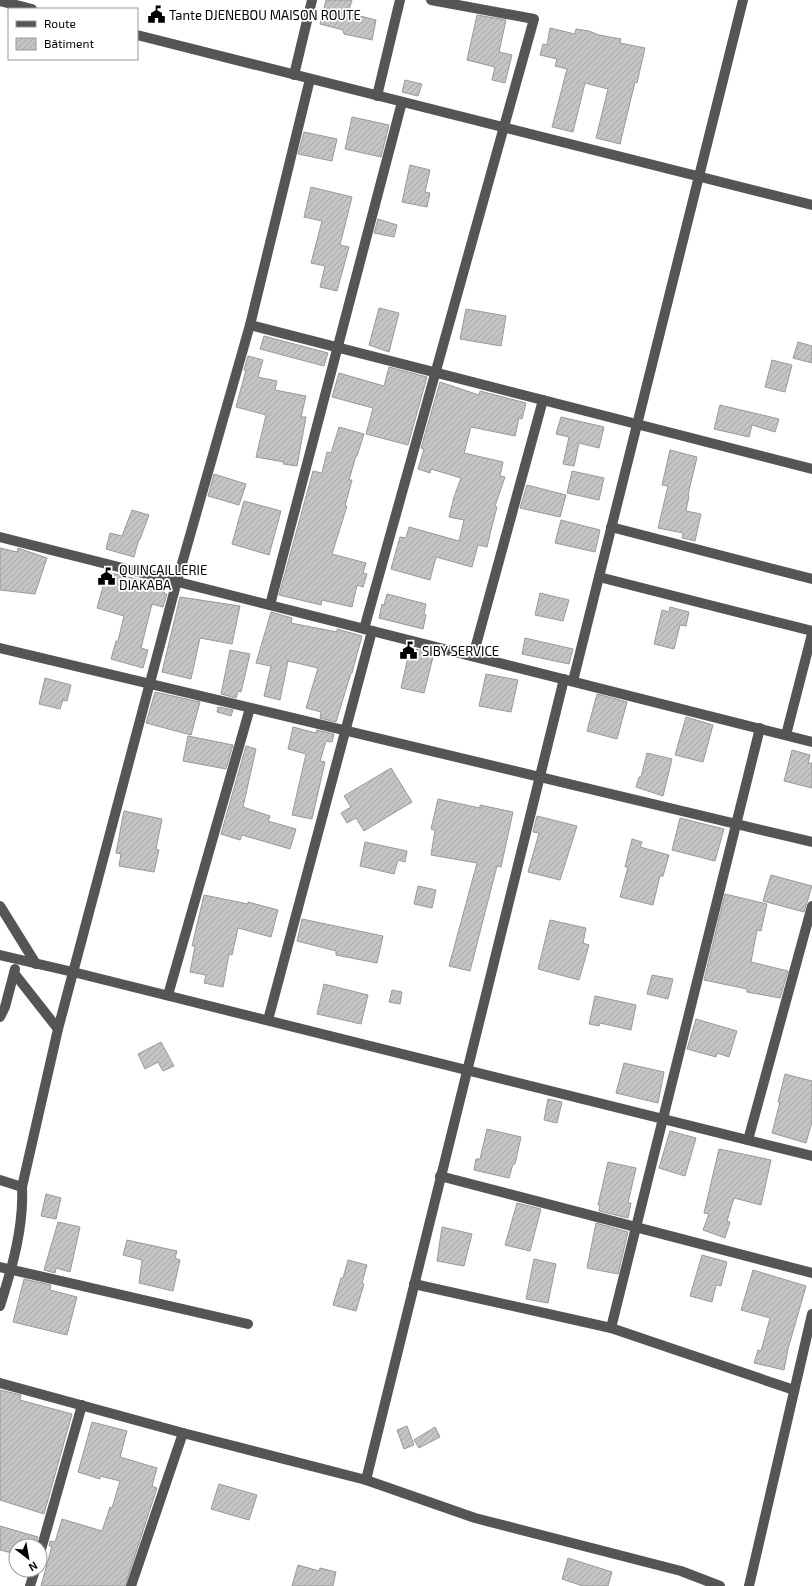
<svg xmlns="http://www.w3.org/2000/svg" width="812" height="1586" viewBox="0 0 812 1586" font-family="'Exo 2',sans-serif">
  <defs>
    <pattern id="building-hatch" width="6" height="6" patternUnits="userSpaceOnUse"><rect width="6" height="6" fill="#c4c4c4"/><path d="M-1 1l2-2M0 6l6-6M5 7l2-2" fill="none" stroke="#a7a7a7"/></pattern>
  </defs>
  <rect width="100%" height="100%" fill="#fff"/>
  <!-- building -->
  <g fill="url(#building-hatch)" stroke="#999">
    <path d="M326,0H352L348,13L376,20L372,40L344,34L343,30L320,24Z"/>
    <path d="M477,15L506,20L499,52L512,55L505,83L492,80L495,67L467,60Z"/>
    <path d="M550,28L575,34L576,29L589,31L599,35L621,39L620,43L645,48L637,83L635,82L620,144L596,138L608,89L585,83L573,132L552,127L567,69L555,66L557,59L540,55L543,44L547,45Z"/>
    <path d="M405,80L422,84L418,96L402,92Z"/>
    <path d="M352,117L389,125L381,157L345,149Z"/>
    <path d="M304,132L337,139L332,161L298,154Z"/>
    <path d="M410,165L430,170L425,192L430,193L427,207L402,202Z"/>
    <path d="M311,187L352,197L340,245L349,247L337,291L320,287L325,266L311,263L322,221L304,217Z"/>
    <path d="M378,219L397,225L394,237L374,233Z"/>
    <path d="M379,308L399,313L389,352L369,345Z"/>
    <path d="M466,309L506,316L501,346L460,339Z"/>
    <path d="M264,336L328,353L324,366L260,349Z"/>
    <path d="M798,342L812,346V363L793,358Z"/>
    <path d="M248,356L263,360L258,377L277,381L275,390L306,396L301,417H306L297,466L283,464L284,462L256,457L266,415L236,407L246,370H244Z"/>
    <path d="M772,360L792,365L785,392L765,387Z"/>
    <path d="M389,367L427,377L408,445L366,434L373,408L332,397L339,373L384,386Z"/>
    <path d="M440,382L479,395L480,391L526,403L522,419L519,418L515,436L471,427L464,453L503,462L500,476L505,477L495,506L497,507L492,526L487,547L478,545L472,567L436,557L430,580L391,569L400,537L406,538L409,527L459,541L464,520L449,517L454,497L461,478L431,469L430,473L418,469L424,449L421,448Z"/>
    <path d="M720,405L779,419L775,432L752,425L749,437L714,429Z"/>
    <path d="M561,417L604,427L599,448L579,443L574,466L563,464L569,437L556,434Z"/>
    <path d="M339,427L364,434L357,456H356L349,480H352L345,506H347L332,554L366,563L363,573L367,574L363,587L357,585L352,607L322,600L321,605L279,595L313,471L322,473L327,452L331,453Z"/>
    <path d="M670,450L697,457L688,495L689,496L686,511L701,514L695,541L682,538L683,533L658,528L668,486L662,485Z"/>
    <path d="M572,471L604,478L599,500L567,493Z"/>
    <path d="M214,474L246,484L239,505L208,496Z"/>
    <path d="M527,485L566,495L560,517L520,508Z"/>
    <path d="M244,501L281,511L269,555L232,544Z"/>
    <path d="M132,510L149,515L140,539H139L134,557L106,549L110,533L122,536Z"/>
    <path d="M561,520L600,530L595,552L555,543Z"/>
    <path d="M0,548L17,552L18,548L47,558L35,594L0,590Z"/>
    <path d="M107,572L166,586L164,594H167L163,607L152,604L141,648L148,650L143,668L111,659L116,641H118L124,616L97,608Z"/>
    <path d="M540,593L569,600L563,621L535,615Z"/>
    <path d="M387,594L426,604L424,614L426,615L423,629L379,618L382,604L384,605Z"/>
    <path d="M180,597L240,606L232,644L200,638L191,679L162,672Z"/>
    <path d="M670,607L689,612L686,626L680,625L674,649L654,644L662,610L669,612Z"/>
    <path d="M271,612L292,618L291,623L337,632V629L362,636L352,673H351L336,722L320,718L321,712L306,708L318,668L288,661L280,700L264,696L271,666L256,663Z"/>
    <path d="M525,638L573,649L569,664L522,654Z"/>
    <path d="M410,648L434,653L424,693L401,688Z"/>
    <path d="M230,650L250,654L241,692L238,691L236,698L221,694Z"/>
    <path d="M486,674L518,680L511,712L479,706Z"/>
    <path d="M45,678L71,685L67,701L63,700L60,709L39,704Z"/>
    <path d="M155,692L200,702L191,735L146,723Z"/>
    <path d="M597,694L627,702L617,739L587,731Z"/>
    <path d="M218,707L233,710L231,716L217,712Z"/>
    <path d="M686,717L713,725L703,762L675,755Z"/>
    <path d="M293,727L316,733L317,730L334,734L332,742L326,741L320,761L325,762L312,819L292,815L306,754L288,749Z"/>
    <path d="M188,736L233,745L226,769L183,761Z"/>
    <path d="M246,746L256,749L243,807L270,816L268,821L296,829L290,849L242,835L240,840L221,834Z"/>
    <path d="M792,750L810,755L808,763H812V788L784,781Z"/>
    <path d="M647,753L672,759L663,796L636,787L639,777H641Z"/>
    <path d="M391,768L412,802L364,831L356,818L347,823L341,813L351,807L344,796Z"/>
    <path d="M438,799L480,808V805L513,812L501,867L497,866L470,971L449,966L477,863L431,855L435,830L431,829Z"/>
    <path d="M124,811L162,819L156,849L159,850L154,872L119,866L121,854L116,853Z"/>
    <path d="M537,816L577,826L560,880L528,872L539,833L533,832Z"/>
    <path d="M680,818L724,829L715,861L672,850Z"/>
    <path d="M632,839L642,842L640,847L669,855L663,876H660L653,905L620,897L628,867H625Z"/>
    <path d="M365,842L407,851L405,862L398,860L394,874L360,866Z"/>
    <path d="M771,875L812,886L804,912L763,901Z"/>
    <path d="M418,886L436,890L432,908L414,904Z"/>
    <path d="M725,894L767,904L761,931L757,930L751,962L788,971L780,998L747,992V989L704,980Z"/>
    <path d="M204,895L248,904V902L278,910L271,937L238,928L232,955L229,954L223,987L204,983L206,975L190,972L195,946H192Z"/>
    <path d="M302,919L383,936L377,963L336,955V951L297,941Z"/>
    <path d="M550,920L586,928L583,943L589,945L579,980L538,969Z"/>
    <path d="M652,975L673,979L668,999L647,994Z"/>
    <path d="M324,984L368,995L361,1024L317,1014Z"/>
    <path d="M392,990L402,992L400,1004L389,1002Z"/>
    <path d="M595,996L636,1005L631,1030L600,1023L599,1026L589,1024Z"/>
    <path d="M696,1019L737,1031L729,1057L717,1053L716,1057L687,1049Z"/>
    <path d="M161,1042L174,1066L163,1071L158,1062L145,1069L138,1054Z"/>
    <path d="M624,1063L664,1072L658,1103L616,1093Z"/>
    <path d="M785,1074L812,1081V1122L806,1143L772,1133L780,1102H778Z"/>
    <path d="M548,1099L562,1102L557,1123L544,1120Z"/>
    <path d="M487,1129L521,1137L515,1164H513L509,1178L474,1170L476,1159H480Z"/>
    <path d="M670,1131L696,1138L685,1176L659,1168Z"/>
    <path d="M719,1149L771,1160L761,1205L734,1198L727,1221L730,1222L725,1238L703,1230L709,1214L704,1213Z"/>
    <path d="M608,1162L636,1168L628,1203H631L628,1218L599,1211L600,1205H598Z"/>
    <path d="M46,1194L61,1198L56,1219L41,1216Z"/>
    <path d="M517,1203L541,1209L530,1251L505,1245Z"/>
    <path d="M58,1222L80,1227L70,1272L56,1268L55,1273L44,1270Z"/>
    <path d="M596,1223L628,1232L618,1274L587,1268Z"/>
    <path d="M442,1227L472,1234L464,1266L437,1261Z"/>
    <path d="M127,1240L177,1251L175,1258L180,1260L173,1291L139,1283L142,1260L123,1255Z"/>
    <path d="M702,1255L727,1262L721,1286L716,1285L712,1302L690,1296Z"/>
    <path d="M534,1259L556,1264L548,1303L526,1299Z"/>
    <path d="M348,1260L367,1265L362,1283L364,1284L356,1311L333,1305L341,1278H343Z"/>
    <path d="M753,1270L806,1286L788,1349L784,1370L754,1363L758,1350L761,1351L770,1318L741,1310Z"/>
    <path d="M24,1279L51,1285L50,1290L77,1297L67,1335L13,1322Z"/>
    <path d="M0,1390L21,1395L20,1400L72,1414L44,1514L0,1500Z"/>
    <path d="M92,1422L127,1431L120,1457L157,1468L152,1486L157,1488L125,1586H41L52,1546H49L50,1541L55,1542L62,1519L102,1531L110,1507L112,1508L120,1481L100,1476V1479L78,1472Z"/>
    <path d="M407,1426L414,1445L404,1449L397,1430Z"/>
    <path d="M435,1427L440,1437L419,1448L414,1440Z"/>
    <path d="M219,1484L257,1495L249,1520L211,1509Z"/>
    <path d="M0,1526L38,1537L35,1546H16V1554L0,1550Z"/>
    <path d="M568,1558L612,1572L608,1586H583L562,1579Z"/>
    <path d="M298,1565L319,1571L320,1568L336,1572L333,1586H292Z"/>
  </g>
  <g fill="none" stroke-linecap="round" stroke-linejoin="round">
    <!-- minor -->
    <g stroke="#555" stroke-width="10">
      <path d="M0,1L32,9"/>
      <path d="M137,35L812,205"/>
      <path d="M294,75L312,0"/>
      <path d="M377,96L400,0"/>
      <path d="M250,325L812,469"/>
      <path d="M611,527L812,579"/>
      <path d="M0,537L812,742"/>
      <path d="M599,577L812,631"/>
      <path d="M270,605L402,102"/>
      <path d="M364,629L534,19L431,0"/>
      <path d="M0,648L812,842"/>
      <path d="M473,656L543,400"/>
      <path d="M573,681L743,0"/>
      <path d="M786,735L812,634"/>
      <path d="M0,906L36,964"/>
      <path d="M0,955L73,972L812,1156"/>
      <path d="M14,973L58,1029"/>
      <path d="M168,995L250,708"/>
      <path d="M0,1017L5,1007L15,969"/>
      <path d="M268,1020L372,631"/>
      <path d="M748,1140L812,906"/>
      <path d="M440,1176L812,1273"/>
      <path d="M0,1180L22,1187"/>
      <path d="M0,1267L248,1324"/>
      <path d="M414,1284L611,1328L794,1390"/>
      <path d="M0,1306C12,1268 24,1227 22,1187L58,1029L177,581L250,325L310,79"/>
      <path d="M611,1328L760,728"/>
      <path d="M0,1383L183,1433L366,1480L475,1518L681,1571L720,1586"/>
      <path d="M366,1480L564,679"/>
      <path d="M40,1553L82,1405"/>
      <path d="M30,1586L35,1570"/>
      <path d="M131,1586L183,1433"/>
      <path d="M749,1586L812,1314"/>
    </g>
  </g>
  <!-- icons -->
  <defs>
    <symbol id="civic-bare" viewBox="-9 -9 18 18"><path d="M-.6-6.5H3V-4.5H.6V-3L4-1V1h2V6H-6V1h2V-1L-.6-3ZM-1.2 2.5V6h2.4V2.5Z" fill="#000" stroke="#fff" stroke-width="2.5" paint-order="stroke"/></symbol>
  </defs>
  <g fill-rule="evenodd">
    <use href="#civic-bare" x="144" y="2" width="25" height="25"/>
    <use href="#civic-bare" x="94" y="564" width="25" height="25"/>
    <use href="#civic-bare" x="396" y="638" width="25" height="25"/>
  </g>
  <g text-anchor="middle" stroke-width="3.5" stroke-linejoin="round" paint-order="stroke">
    <!-- poi labels -->
    <g font-size="13" fill="#000" stroke="#fff" text-anchor="start">
      <text x="169" y="20">Tante DJENEBOU MAISON ROUTE</text>
      <text x="119" y="575">QUINCAILLERIE<tspan x="119" dy="15">DIAKABA</tspan></text>
      <text x="422" y="656">SIBY SERVICE</text>
    </g>
  </g>
  <!-- legend -->
  <rect x="8" y="8" width="130" height="52" fill="#ffffff" stroke="#999999"/>
  <rect x="16" y="21" width="20" height="6" fill="#555555" stroke="#999999"/>
  <text x="44" y="28" font-size="12" fill="#000000">Route</text>
  <rect x="16" y="38" width="20" height="12" fill="url(#building-hatch)" stroke="#999999"/>
  <text x="44" y="48" font-size="12" fill="#000000">Bâtiment</text>
  <!-- north arrow -->
  <g transform="translate(28 1558) rotate(149)"><circle r="19" fill="#ffffff" stroke="#999999"/>
  <path d="M0-3L7 15L0 10L-7 15Z" fill="#000000"/>
  <text y="-6" font-size="11" font-weight="bold" text-anchor="middle" fill="#000000">N</text>
  </g>
</svg>
